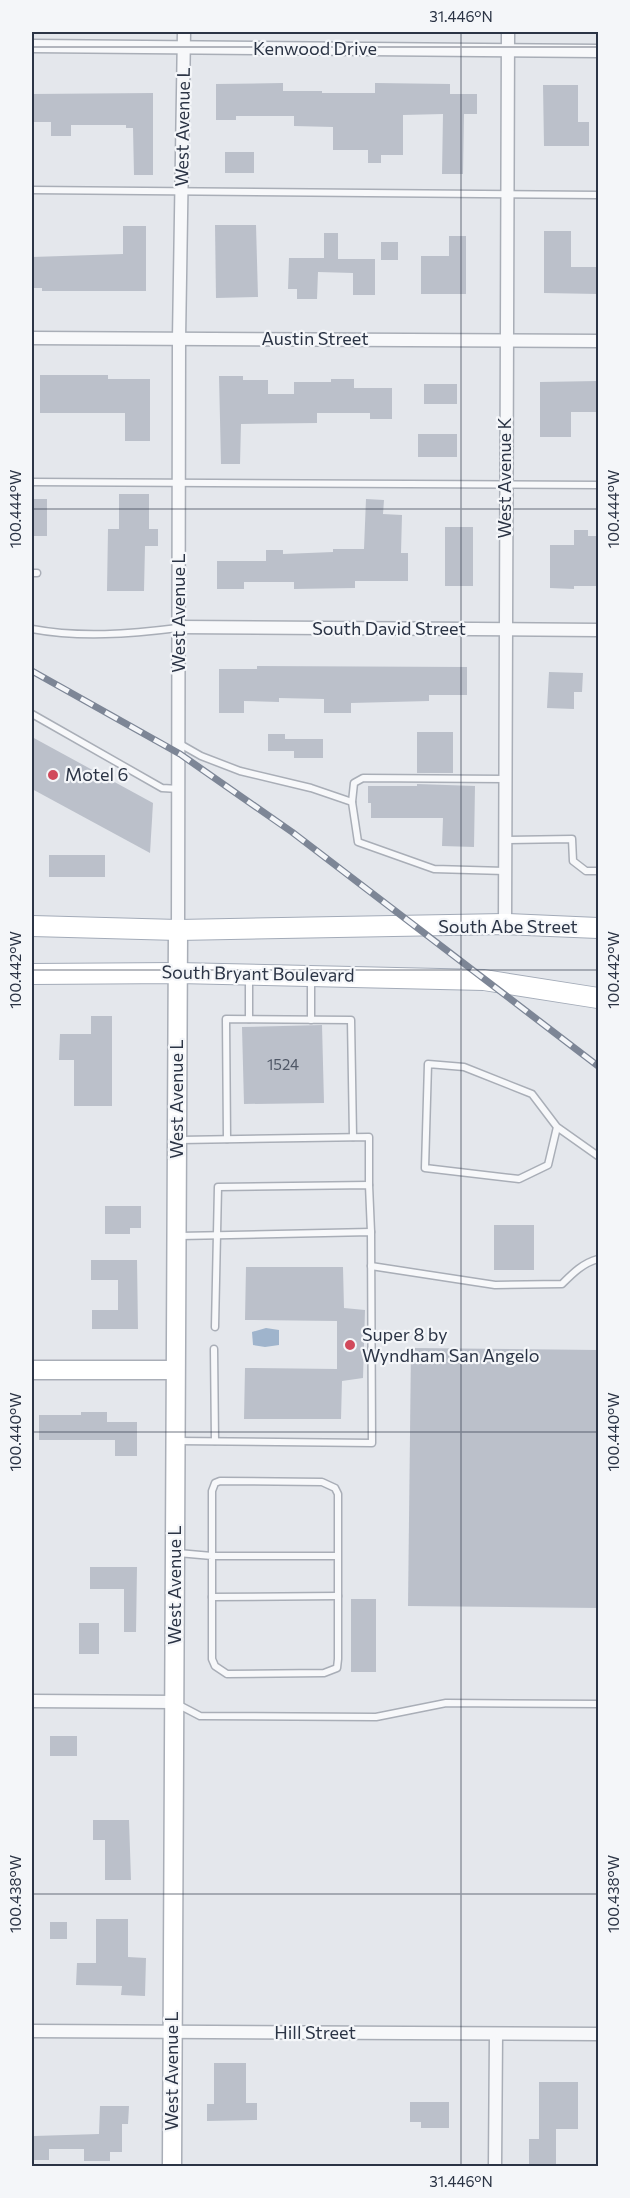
<svg xmlns="http://www.w3.org/2000/svg" width="630" height="2198" viewBox="0 0 630 2198" font-family="Commissioner,sans-serif">
  <rect width="100%" height="100%" fill="#e4e7ec"/>
  <!-- water -->
  <path fill="#9fb4cc" d="M266,1328L279,1330V1345L265,1347L253,1345L252,1332Z"/>
  <!-- building -->
  <g fill="#bbc0ca">
    <path d="M283,83V91H322V93H375V83L450,84V94H477V114H464L463,174H442L443,114L403,115V155H381V163H368V150H333V127L294,126V116H236V120H216V84Z"/>
    <path d="M543,85H578V122H589V146H544Z"/>
    <path d="M153,93V175H134L133,128H126V125H71V136H51V122H32V94Z"/>
    <rect x="225" y="152" width="29" height="21"/>
    <path d="M215,225H256L258,297L216,298Z"/>
    <path d="M123,226H146V291H42V288H32V257L123,254Z"/>
    <path d="M544,231H571V267H598V294L544,293Z"/>
    <path d="M324,233H338V259H375V295H353V273L318,272L317,299H297V289H288L289,258H324Z"/>
    <path d="M449,236H466V294H421V256H449Z"/>
    <rect x="381" y="242" width="17" height="18"/>
    <path d="M40,375H108V379H150V441H125V413H40Z"/>
    <path d="M219,376H243V380H268V394H294V382H331V379H354V388H392V419H370V413H317V423L241,424L240,464H221Z"/>
    <path d="M598,381V412H571V437H540V382Z"/>
    <rect x="424" y="384" width="33" height="20"/>
    <rect x="418" y="434" width="39" height="23"/>
    <path d="M119,494H149V529H158V546H145L144,591H107L108,529H119Z"/>
    <rect x="32" y="499" width="15" height="37"/>
    <path d="M366,499L384,500L383,514L402,515L401,553H408V581H355V588L294,589V582H244V589H217V561H266V550H283V554L333,552V549H364Z"/>
    <rect x="445" y="527" width="28" height="59"/>
    <path d="M574,530H588V536H598V586H574V589L550,588V545H574Z"/>
    <path d="M257,666L467,667V695H429V701L351,703V713H324V699L279,698V702L244,701V713H219V669H257Z"/>
    <path d="M549,672L583,673L582,692H574V709L547,708Z"/>
    <rect x="417" y="732" width="36" height="41"/>
    <path d="M268,734H285V739H323V758H294V751H268Z"/>
    <path d="M32,737L153,803L150,853L32,789Z"/>
    <path d="M417,784L475,786L474,847L442,846L443,818H371V803H368V786H417Z"/>
    <rect x="49" y="855" width="56" height="22"/>
    <path d="M91,1016H112V1106H74V1060H59L60,1034H91Z"/>
    <path d="M322,1025L324,1103L244,1104L242,1027Z"/>
    <path d="M105,1206H141V1228H130V1234H105Z"/>
    <rect x="494" y="1225" width="40" height="45"/>
    <path d="M91,1260H137L138,1329H92V1310H118V1280H91Z"/>
    <path d="M246,1267H343L344,1308L365,1310L363,1378L342,1381L341,1419H244L245,1368L337,1369V1321L245,1320Z"/>
    <path d="M411,1348L598,1350V1608L408,1606Z"/>
    <path d="M81,1412H107V1422H137V1456H115V1440H39V1415H81Z"/>
    <path d="M90,1567H137L136,1632H124V1589H90Z"/>
    <rect x="351" y="1599" width="25" height="73"/>
    <rect x="79" y="1623" width="20" height="31"/>
    <rect x="50" y="1736" width="27" height="20"/>
    <path d="M93,1820H129L131,1880H105V1840H93Z"/>
    <path d="M96,1919H128V1957L146,1958L145,1996L121,1995L122,1986L76,1985L77,1963H96Z"/>
    <rect x="50" y="1922" width="17" height="17"/>
    <path d="M214,2063H246V2103H257V2120L207,2121V2104H214Z"/>
    <path d="M539,2082H578V2129H556V2166H529V2139H539Z"/>
    <path d="M410,2102H449V2128H421V2122H410Z"/>
    <path d="M100,2106H129L128,2124H122V2152H110V2161H84V2149H49V2160H34V2136L99,2134Z"/>
  </g>
  <g fill="none" stroke-linecap="round" stroke-linejoin="round">
    <defs>
      <g id="lane">
        <path d="M32,190L598,195"/>
        <path d="M32,482L598,485"/>
        <path d="M32,573H37"/>
        <path d="M32,629C80,638 130,634 178,628"/>
        <path d="M32,714L162,788L179,789"/>
        <path d="M180,744L201,756L240,771L311,788L352,802L358,842L434,869L505,871"/>
        <path d="M352,802L354,783L363,778L505,779"/>
        <path d="M505,840L572,839L573,861L586,871H598"/>
        <path d="M249,978V1019"/>
        <path d="M311,979V1020"/>
        <path d="M557,1127L548,1165L519,1179L425,1168L428,1064L464,1067L532,1094L557,1127L598,1156"/>
        <path d="M227,1139L226,1019L351,1020L353,1137"/>
        <path d="M180,1140L369,1137V1185"/>
        <path d="M371,1266L495,1285L562,1284C573,1273 583,1263 598,1259"/>
        <path d="M215,1327L218,1187L369,1185L371,1232"/>
        <path d="M214,1349L215,1441"/>
        <path d="M178,1441L372,1443L371,1232L179,1236"/>
        <path d="M178,1553L212,1556V1659L215,1666L227,1674L324,1673L337,1668L338,1659V1494L335,1488L322,1482L220,1481L215,1483L212,1491V1556H338"/>
        <path d="M212,1597L338,1596"/>
        <path d="M177,1704L200,1716L376,1717L446,1703L598,1704"/>
      </g>
      <g id="street">
        <path d="M32,46L598,51"/>
        <path d="M32,338L598,341"/>
        <path d="M179,627L598,630"/>
        <path d="M505,924L508,32"/>
        <path d="M178,930L179,339L184,32"/>
        <path d="M32,1701L174,1702"/>
        <path d="M32,2031L598,2034"/>
        <path d="M495,2166L496,2034"/>
      </g>
      <g id="secondary">
        <path d="M32,1370H175"/>
        <path d="M172,2166L178,930"/>
      </g>
      <g id="primary">
        <path d="M32,926L178,930L505,924L598,928"/>
        <path d="M32,974L178,973L484,980L598,998"/>
      </g>
    </defs>
    <!-- lane casing -->
    <use href="#lane" stroke="#a9aeb7" stroke-width="9"/>
    <!-- street casing -->
    <use href="#street" stroke="#a9aeb7" stroke-width="15"/>
    <!-- secondary casing -->
    <use href="#secondary" stroke="#a9aeb7" stroke-width="21"/>
    <!-- primary casing -->
    <use href="#primary" stroke="#a3abb8" stroke-width="22"/>
    <!-- lane -->
    <use href="#lane" stroke="#f7f8fa" stroke-width="6"/>
    <!-- street -->
    <use href="#street" stroke="#f7f8fa" stroke-width="12"/>
    <!-- secondary -->
    <use href="#secondary" stroke="#fff" stroke-width="18"/>
    <!-- primary -->
    <use href="#primary" stroke="#fff" stroke-width="20"/>
    <defs>
      <path id="rail" d="M32,671L180,754L292,832L598,1066"/>
    </defs>
    <!-- rail casing -->
    <use href="#rail" stroke="#7d8696" stroke-width="7"/>
    <!-- rail -->
    <use href="#rail" stroke="#f4f6f9" stroke-width="4.5" stroke-dasharray="14" stroke-linecap="butt"/>
  </g>
  <!-- ticks -->
  <path fill="none" stroke="#2b3445" stroke-width="1.5" stroke-opacity="0.45" d="M461,32V2166M32,47H598M32,509H598M32,970H598M32,1432H598M32,1894H598"/>
  <!-- markers -->
  <g fill="#d1495b" stroke="#f4f6f9" stroke-width="2">
    <circle cx="53" cy="775" r="6"/>
    <circle cx="350" cy="1345" r="6"/>
  </g>
  <g text-anchor="middle" stroke-width="4.5" stroke-linejoin="round" paint-order="stroke">
    <!-- number labels -->
    <g font-size="15" fill="#4f5766">
      <text x="283" y="1070">1524</text>
    </g>
    <!-- street labels -->
    <g font-size="18" fill="#2b3445" stroke="#f4f6f9">
      <text x="315" y="55">Kenwood Drive</text>
      <text transform="translate(183 127) rotate(-89)" y="6">West Avenue L</text>
      <text x="315" y="345">Austin Street</text>
      <text transform="translate(505 478) rotate(-90)" y="6">West Avenue K</text>
      <text transform="translate(179 613) rotate(-90)" y="6">West Avenue L</text>
      <text x="389" y="635">South David Street</text>
      <text x="508" y="933">South Abe Street</text>
      <text transform="translate(258 974) rotate(1)" y="6">South Bryant Boulevard</text>
      <text transform="translate(177 1099) rotate(-90)" y="6">West Avenue L</text>
      <text transform="translate(175 1585) rotate(-90)" y="6">West Avenue L</text>
      <text x="315" y="2039">Hill Street</text>
      <text transform="translate(172 2071) rotate(-90)" y="6">West Avenue L</text>
    </g>
    <!-- poi labels -->
    <g font-size="18" fill="#2b3445" stroke="#f4f6f9" text-anchor="start">
      <text x="65" y="781">Motel 6</text>
      <text x="362" y="1341">Super 8 by<tspan x="362" dy="21">Wyndham San Angelo</tspan></text>
    </g>
  </g>
  <!-- border -->
  <rect width="630" height="2198" fill="none" stroke="#f4f6f9" stroke-width="66"/>
  <rect x="33" y="33" width="564" height="2132" fill="none" stroke="#2b3445" stroke-width="2"/>
  <g font-size="15" text-anchor="middle" fill="#2b3445">
    <text x="461" y="22">31.446°N</text>
    <text transform="translate(16 509) rotate(-90)" y="5">100.444°W</text>
    <text transform="translate(614 509) rotate(-90)" y="5">100.444°W</text>
    <text transform="translate(614 970) rotate(-90)" y="5">100.442°W</text>
    <text transform="translate(16 970) rotate(-90)" y="5">100.442°W</text>
    <text transform="translate(614 1432) rotate(-90)" y="5">100.440°W</text>
    <text transform="translate(16 1432) rotate(-90)" y="5">100.440°W</text>
    <text transform="translate(16 1894) rotate(-90)" y="5">100.438°W</text>
    <text transform="translate(614 1894) rotate(-90)" y="5">100.438°W</text>
    <text x="461" y="2187">31.446°N</text>
  </g>
</svg>
